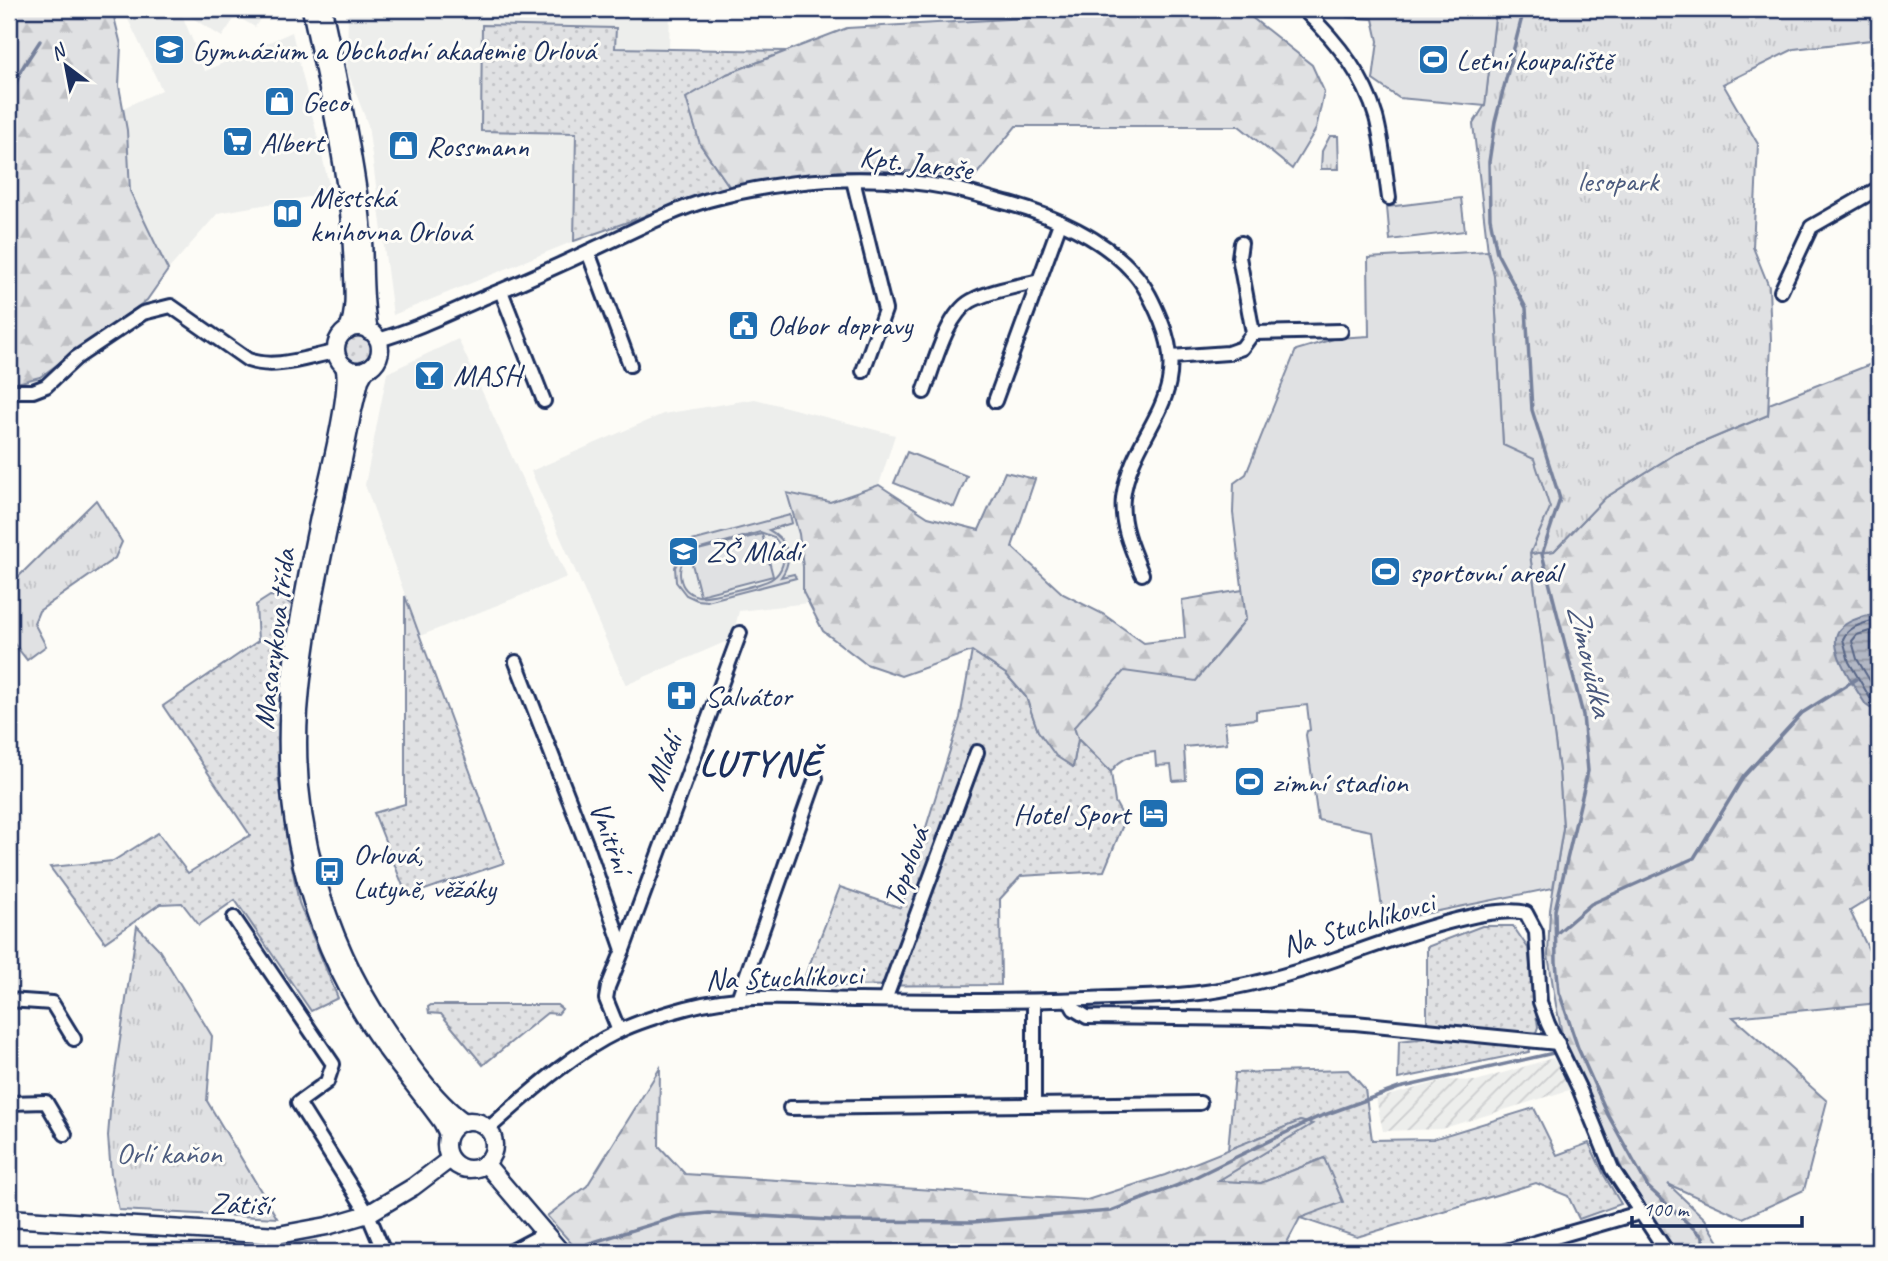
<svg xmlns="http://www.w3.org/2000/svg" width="1888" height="1261" viewBox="0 0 1888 1261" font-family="Caveat,sans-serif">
  <defs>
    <pattern id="industrial-furrows" width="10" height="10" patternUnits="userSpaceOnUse" patternTransform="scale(1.75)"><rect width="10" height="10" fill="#edeeec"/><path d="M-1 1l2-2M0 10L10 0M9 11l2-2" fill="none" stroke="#cbcccd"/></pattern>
    <pattern id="grass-dots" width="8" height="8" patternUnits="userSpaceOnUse" patternTransform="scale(1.75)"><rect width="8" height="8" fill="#e0e1e3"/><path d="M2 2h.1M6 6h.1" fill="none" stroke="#c0c1c5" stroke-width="1.8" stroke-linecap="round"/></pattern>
    <pattern id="forest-firs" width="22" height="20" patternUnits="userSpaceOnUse" patternTransform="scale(1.75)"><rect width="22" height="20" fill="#e0e1e3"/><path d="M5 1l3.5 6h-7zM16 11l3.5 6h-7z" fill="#c0c1c5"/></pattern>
    <pattern id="park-tufts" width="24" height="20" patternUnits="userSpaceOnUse" patternTransform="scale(1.75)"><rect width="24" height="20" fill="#e0e1e3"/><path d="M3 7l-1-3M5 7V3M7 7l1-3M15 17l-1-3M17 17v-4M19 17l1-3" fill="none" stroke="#c0c1c5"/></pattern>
    <pattern id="water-rules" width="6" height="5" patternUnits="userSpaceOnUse" patternTransform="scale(1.75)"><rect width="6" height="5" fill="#b3b8c5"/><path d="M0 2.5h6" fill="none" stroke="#9196a3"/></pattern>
  </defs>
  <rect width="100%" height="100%" fill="#fdfcf7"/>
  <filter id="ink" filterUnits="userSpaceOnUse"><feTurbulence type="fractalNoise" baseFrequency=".0143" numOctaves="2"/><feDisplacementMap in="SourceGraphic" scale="14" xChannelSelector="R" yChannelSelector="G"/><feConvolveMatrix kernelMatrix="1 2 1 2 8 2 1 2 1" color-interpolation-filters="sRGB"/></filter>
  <g filter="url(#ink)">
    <!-- built -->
    <g fill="#edeeec">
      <path d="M123,9H266L255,27L236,16L222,37L180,10L205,71L292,32L331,193L218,213L168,270L130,191L127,130L123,108L162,90Z"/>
      <path d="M348,9H670L669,50L615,48V28L482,25L481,131L576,133L574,241L393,315L368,125L347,70Z"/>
      <path d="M458,339L567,577L420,636L365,485L387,373Z"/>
      <path d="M755,399L895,435L879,485L829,502L787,494L799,534L803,567V592L808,603L739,611L732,639L626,685L531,471L663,414Z"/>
    </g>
    <!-- industrial -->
    <path fill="url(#industrial-furrows)" d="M1553,1058L1566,1079L1569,1090L1441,1129L1383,1131L1376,1099L1446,1080L1476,1081Z"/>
    <!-- grass -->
    <g fill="url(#grass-dots)" stroke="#7e88a0" stroke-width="2">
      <path d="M482,25L616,28L615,48L787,51L727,74L700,144L729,186L574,241L576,133L481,131Z"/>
      <circle cx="358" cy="349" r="13"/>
      <path d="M270,596L283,598L294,607L284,683L278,775L287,841L299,903L338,998L311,1011L235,900L199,925L182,903L160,904L105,942L50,867L113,861L158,833L188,873L250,835L163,706L258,641L256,605Z"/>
      <path d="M405,596L504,863L407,896L374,813L405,804Z"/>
      <path d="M972,651L1006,674L1026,697L1038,731L1073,767L1078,739L1111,772L1115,802L1125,820L1104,871L1021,876L1000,899L1001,985L801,986L840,887L901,908L960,718Z"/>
      <path d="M1482,926H1513L1528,948L1538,1027L1529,1052L1398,1079L1399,1041L1427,1038V947Z"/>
      <path d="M431,1005H557L562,1009L558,1014L547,1013L483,1065L441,1014L429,1013L428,1007Z"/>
      <path d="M1348,1070L1365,1089L1372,1140L1433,1139L1534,1108L1557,1155L1589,1143L1604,1175L1621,1204L1579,1219L1568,1196L1536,1183L1357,1237L1300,1218L1324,1158L1261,1183L1217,1181L1312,1124L1300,1121L1228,1150L1235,1073Z"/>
    </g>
    <!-- forest -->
    <g fill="url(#forest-firs)" stroke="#7e88a0" stroke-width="2">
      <path d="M9,9H112L121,45L119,86L127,130L130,191L168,270L147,300L40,377L9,385Z"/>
      <path d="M1117,9H1241L1312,65L1324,91L1316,129L1292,169L1239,126H1016L972,180L912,171H838L729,186L700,144L686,98L727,74L847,28L1115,13Z"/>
      <path d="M1879,361V893L1850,911L1879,971V1003L1733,1017L1827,1101L1804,1190L1743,1218L1668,1184L1705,1219L1725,1252H1677L1626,1178L1563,1038L1556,1005L1548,955L1550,910L1563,828L1559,771L1530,554L1554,551L1605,498L1675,454L1768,415L1769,404Z"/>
      <path d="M1005,472L1035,479L1012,547L1063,594L1103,614L1144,643L1185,638L1182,600L1243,590L1246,619L1196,681L1074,727L1078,739L1073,767L1056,756L1038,731L1026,697L1006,674L972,651L901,676L866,664L823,631L803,592V567L799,534L787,493L830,502L879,485L928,517L979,530Z"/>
      <path d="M660,1068L659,1146L685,1174L1087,1200L1165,1175L1300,1121L1312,1124L1218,1181L1261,1183L1324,1158L1343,1202L1300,1218L1282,1252H579L547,1216L587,1186Z"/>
      <path d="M316,1241L321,1252H88L89,1247L244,1248Z"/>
    </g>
    <!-- park -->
    <g fill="url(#park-tufts)" stroke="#7e88a0" stroke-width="2">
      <path d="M1496,9H1879V39L1794,49L1723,84L1758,144L1753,247L1769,287L1771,341L1768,415L1675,454L1605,498L1554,551L1530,554L1549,508L1503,446L1494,276L1488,251L1473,124L1485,105Z"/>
      <path d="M1330,136H1338L1339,169H1321L1322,151Z"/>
      <path d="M96,500L122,542L115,558L39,611L34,623L46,646L27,660L9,637V586Z"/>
      <path d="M137,926L158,948L212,1036L207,1101L277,1218L119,1210L111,1174L108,1136L111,1100Z"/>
    </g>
    <!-- pitch -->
    <g fill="#e0e1e3" stroke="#7e88a0" stroke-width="2" fill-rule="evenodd">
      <path d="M1348,9H1496L1485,106L1399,98L1373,80L1378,41L1373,19L1347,17Z"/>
      <path d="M1461,198L1465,231L1390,240L1387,207Z"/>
      <path d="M1488,251L1494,276L1503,445L1534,459L1550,508L1530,554L1559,771L1563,828L1553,888L1384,922L1371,831L1318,820L1306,735L1307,731L1310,730L1307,705L1256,711V719L1225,722L1227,743L1184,747L1186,780L1173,781L1171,765L1156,766L1155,752C1137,754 1122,755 1111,772L1078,739L1074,727L1124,671L1196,681L1246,619L1233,513L1234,483L1246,474L1296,350L1337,338L1369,336L1368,258Z"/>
      <path d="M907,452L967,476L954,507L894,483Z"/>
      <path d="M790,515L792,523L769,530C788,540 794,559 781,577L794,574L796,578L707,601L697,600L686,595L676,582L675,567L683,552L675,554L673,546ZM760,532L774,537L783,549C785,559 783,571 773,578C766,584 707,598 698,596C677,591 675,566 689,552L700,595L773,576L762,534L690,552Z"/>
    </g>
    <!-- water -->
    <path fill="url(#water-rules)" stroke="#76819c" stroke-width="2" d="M1879,612V706L1870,708L1866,705C1856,689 1826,647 1839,630C1848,619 1867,616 1879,612Z"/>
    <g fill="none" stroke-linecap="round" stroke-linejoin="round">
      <!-- shore -->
      <g stroke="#586687" stroke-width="2">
        <path d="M1879,619C1866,623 1849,625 1843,639L1849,662L1870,698L1879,700"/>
        <path d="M1879,628L1857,635L1852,641L1857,659L1875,689L1879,691"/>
      </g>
      <!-- stream -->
      <g stroke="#76819c" stroke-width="3.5">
        <path d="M1524,9L1495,122L1489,162L1490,218L1497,253L1526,308L1532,410L1560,499L1542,554L1583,715L1588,771L1555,910L1556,962L1559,992L1578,1048L1608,1115L1648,1187L1703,1237V1252"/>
        <path d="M9,102L21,70L40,41"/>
        <path d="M1556,934L1591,904L1694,858L1744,776L1802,713L1856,679"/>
        <path d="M587,1244L679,1216L709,1213L846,1221L973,1222L1111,1211L1181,1184L1316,1118L1399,1088L1558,1052"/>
      </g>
      <defs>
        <g id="minor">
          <path d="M1303,9C1334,38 1364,75 1376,117C1383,143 1385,171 1389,198"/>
          <path d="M853,180L885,310L863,371"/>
          <path d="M588,252L630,365"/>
          <path d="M501,291L544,401"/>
          <path d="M1781,291L1811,227L1879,188"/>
          <path d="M1253,333L1341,331"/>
          <path d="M378,340C414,330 449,313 483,298C522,282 560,265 598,247C633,231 670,211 708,200C784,179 871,172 950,188C970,192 990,199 1010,204C1053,216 1103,238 1133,272C1146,286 1154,304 1161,321C1194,400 1132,429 1123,498C1120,524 1132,550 1142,574"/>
          <path d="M1171,357L1228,353L1242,348L1253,333L1239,257L1241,243"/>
          <path d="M9,391H33L46,386L76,358L143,313L171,306L248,360C275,370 307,357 335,352"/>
          <path d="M924,392C934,366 946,315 971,301C988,291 1019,286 1039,281"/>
          <path d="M995,401L1060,223"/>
          <path d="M516,662L587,846L623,950L608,987L606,999L619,1031"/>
          <path d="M234,918L333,1064L327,1082L298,1103L368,1214L384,1252"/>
          <path d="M623,950L740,633"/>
          <path d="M738,999L816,778"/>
          <path d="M9,1000L52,1003L74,1039"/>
          <path d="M885,1000L977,752"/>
          <path d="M1069,1000L1074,1009L1087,1017L1264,1019L1355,1023L1558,1043"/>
          <path d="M1034,1001V1105"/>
          <path d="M9,1103L46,1102L65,1134"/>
          <path d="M790,1108L1200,1103"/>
          <path d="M488,1129C528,1094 571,1054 619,1031C640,1021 664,1014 686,1008C742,992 803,999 860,1000C944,1001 1028,1002 1111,998C1148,997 1184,996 1220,990C1260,983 1299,972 1336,959C1377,945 1488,902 1526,913L1536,932L1540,1002L1548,1024L1579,1088L1612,1169L1667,1252"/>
          <path d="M510,1252L546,1233"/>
          <path d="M1503,1252L1639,1213"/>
        </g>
        <g id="tertiary">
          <path d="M311,9C329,96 352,186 353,276C354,293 355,313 348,330"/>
          <path d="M323,9C338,77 352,145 361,214C366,252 361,292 369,331"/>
          <circle cx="358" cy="349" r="22"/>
          <path d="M344,366C352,389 326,488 319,517C309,567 298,618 292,669C278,786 298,904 358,1006C382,1048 414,1083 442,1122L448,1134"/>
          <path d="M366,369L360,380L352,414C334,512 306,611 299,711C292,822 323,936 385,1028C405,1058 434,1101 463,1121"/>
          <circle cx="470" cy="1145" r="24"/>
          <path d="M485,1163L561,1252"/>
          <path d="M9,1218L278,1235L327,1226L368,1214L413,1187L450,1159"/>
        </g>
      </defs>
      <!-- minor casing -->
      <use href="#minor" stroke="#1b2f5e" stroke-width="18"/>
      <!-- tertiary casing -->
      <use href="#tertiary" stroke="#1b2f5e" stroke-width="21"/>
      <!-- minor -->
      <use href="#minor" stroke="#fdfcf7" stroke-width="12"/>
      <!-- tertiary -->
      <use href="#tertiary" stroke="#fdfcf7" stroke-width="16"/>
    </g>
  </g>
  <!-- icons -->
  <defs>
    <symbol id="school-square" viewBox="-11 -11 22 22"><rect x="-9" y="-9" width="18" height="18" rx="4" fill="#1f6fb2" stroke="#fdfcf7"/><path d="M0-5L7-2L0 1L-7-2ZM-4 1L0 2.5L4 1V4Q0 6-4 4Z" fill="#fff"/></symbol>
    <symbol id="stadium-square" viewBox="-11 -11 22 22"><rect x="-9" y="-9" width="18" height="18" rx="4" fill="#1f6fb2" stroke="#fdfcf7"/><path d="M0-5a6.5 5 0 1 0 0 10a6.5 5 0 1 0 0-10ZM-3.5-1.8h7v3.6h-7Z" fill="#fff"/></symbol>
    <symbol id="shop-square" viewBox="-11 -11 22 22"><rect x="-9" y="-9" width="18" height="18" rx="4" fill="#1f6fb2" stroke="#fdfcf7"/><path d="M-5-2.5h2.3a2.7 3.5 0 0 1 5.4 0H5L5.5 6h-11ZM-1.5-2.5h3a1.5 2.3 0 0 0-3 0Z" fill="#fff"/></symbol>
    <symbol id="supermarket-square" viewBox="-11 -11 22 22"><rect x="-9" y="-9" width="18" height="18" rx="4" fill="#1f6fb2" stroke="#fdfcf7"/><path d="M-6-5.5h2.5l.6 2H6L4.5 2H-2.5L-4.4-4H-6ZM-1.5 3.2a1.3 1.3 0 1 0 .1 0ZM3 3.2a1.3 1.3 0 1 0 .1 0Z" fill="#fff"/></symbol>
    <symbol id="library-square" viewBox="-11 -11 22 22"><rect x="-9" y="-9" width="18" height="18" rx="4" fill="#1f6fb2" stroke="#fdfcf7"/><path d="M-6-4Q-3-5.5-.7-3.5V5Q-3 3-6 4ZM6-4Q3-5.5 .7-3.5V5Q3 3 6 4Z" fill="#fff"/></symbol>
    <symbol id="civic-square" viewBox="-11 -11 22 22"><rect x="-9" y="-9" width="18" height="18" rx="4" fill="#1f6fb2" stroke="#fdfcf7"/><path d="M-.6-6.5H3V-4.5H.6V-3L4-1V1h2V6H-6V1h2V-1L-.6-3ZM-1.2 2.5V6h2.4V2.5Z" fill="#fff"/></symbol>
    <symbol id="bar-square" viewBox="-11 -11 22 22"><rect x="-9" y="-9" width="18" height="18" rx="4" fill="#1f6fb2" stroke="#fdfcf7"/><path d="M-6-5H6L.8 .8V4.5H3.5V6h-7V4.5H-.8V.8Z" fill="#fff"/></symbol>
    <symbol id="pharmacy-square" viewBox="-11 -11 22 22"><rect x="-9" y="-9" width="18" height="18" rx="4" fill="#1f6fb2" stroke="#fdfcf7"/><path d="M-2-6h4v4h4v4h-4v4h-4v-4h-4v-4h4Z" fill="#fff"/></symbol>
    <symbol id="hotel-square" viewBox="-11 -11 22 22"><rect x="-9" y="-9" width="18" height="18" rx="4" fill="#1f6fb2" stroke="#fdfcf7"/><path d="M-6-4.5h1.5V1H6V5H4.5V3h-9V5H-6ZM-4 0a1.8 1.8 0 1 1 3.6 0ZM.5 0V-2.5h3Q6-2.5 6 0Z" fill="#fff"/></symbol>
    <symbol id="bus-square" viewBox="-11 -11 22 22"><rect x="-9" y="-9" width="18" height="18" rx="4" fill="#1f6fb2" stroke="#fdfcf7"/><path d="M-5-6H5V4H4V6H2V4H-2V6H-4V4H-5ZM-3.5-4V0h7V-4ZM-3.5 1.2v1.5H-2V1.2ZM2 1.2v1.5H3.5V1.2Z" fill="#fff"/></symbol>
  </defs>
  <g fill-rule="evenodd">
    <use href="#school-square" x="152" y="32" width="35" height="35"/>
    <use href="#stadium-square" x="1416" y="42" width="35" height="35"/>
    <use href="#shop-square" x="262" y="84" width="35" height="35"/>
    <use href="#supermarket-square" x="220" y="124" width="35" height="35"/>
    <use href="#shop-square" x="386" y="128" width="35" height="35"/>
    <use href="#library-square" x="270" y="196" width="35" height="35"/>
    <use href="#civic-square" x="726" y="308" width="35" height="35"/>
    <use href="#bar-square" x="412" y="358" width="35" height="35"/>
    <use href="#school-square" x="666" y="534" width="35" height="35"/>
    <use href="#stadium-square" x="1368" y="554" width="35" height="35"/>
    <use href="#pharmacy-square" x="664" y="678" width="35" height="35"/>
    <use href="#stadium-square" x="1232" y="764" width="35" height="35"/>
    <use href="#hotel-square" x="1136" y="796" width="35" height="35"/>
    <use href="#bus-square" x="312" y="854" width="35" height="35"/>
  </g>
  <g text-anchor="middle" stroke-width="6" stroke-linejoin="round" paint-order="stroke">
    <!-- poi labels -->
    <g font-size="30" fill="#1b2f5e" stroke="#fdfcf7" text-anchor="start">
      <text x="192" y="60">Gymnázium a Obchodní akademie Orlová</text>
      <text x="1456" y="70">Letní koupaliště</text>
      <text x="302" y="112">Geco</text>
      <text x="260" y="152">Albert</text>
      <text x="426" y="156">Rossmann</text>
      <text x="310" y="207">Městská<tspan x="310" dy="34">knihovna Orlová</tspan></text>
      <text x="767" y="335">Odbor dopravy</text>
      <text x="453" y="385">MASH</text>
      <text x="706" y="561">ZŠ Mládí</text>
      <text x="1409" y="582">sportovní areál</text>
      <text x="705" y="706">Salvátor</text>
      <text x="1273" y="792">zimní stadion</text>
      <text x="1130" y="824" text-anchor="end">Hotel Sport</text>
      <text x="353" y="864">Orlová,<tspan x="353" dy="34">Lutyně, věžáky</tspan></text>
    </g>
    <!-- street labels -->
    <g font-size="30" fill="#1b2f5e" stroke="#fdfcf7">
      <text transform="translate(916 163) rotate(7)" y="10">Kpt. Jaroše</text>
      <text transform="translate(274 639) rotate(-83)" y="10">Masarykova třída</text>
      <text transform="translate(663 762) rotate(-69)" y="10">Mládí</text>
      <text transform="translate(611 837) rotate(70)" y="10">Vnitřní</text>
      <text transform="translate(906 867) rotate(-70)" y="10">Topolová</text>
      <text transform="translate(1358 924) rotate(-17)" y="10">Na Stuchlíkovci</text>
      <text transform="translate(784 977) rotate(-2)" y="10">Na Stuchlíkovci</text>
      <text transform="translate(240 1204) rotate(2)" y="10">Zátiší</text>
    </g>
    <!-- park labels -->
    <g font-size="30" fill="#4c5c7f" stroke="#fdfcf7">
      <text x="1618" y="191">lesopark</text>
      <text x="169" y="1163">Orlí kaňon</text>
    </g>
    <!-- water labels -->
    <g font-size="32" font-style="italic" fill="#49587d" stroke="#fdfcf7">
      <text transform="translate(1591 660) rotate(77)" y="11">Zimovůdka</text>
    </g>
    <!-- district labels -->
    <g font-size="37" font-weight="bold" letter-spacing="2" fill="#1b2f5e" stroke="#fdfcf7">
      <text x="761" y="775">LUTYNĚ</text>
    </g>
  </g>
  <!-- margin -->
  <rect width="1888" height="1261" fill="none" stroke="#fdfcf7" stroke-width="35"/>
  <rect x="18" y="18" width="1853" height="1226" fill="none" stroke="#1b2f5e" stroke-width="2.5" filter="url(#ink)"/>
  <!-- north arrow -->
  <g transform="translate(66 66) rotate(328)" stroke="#fdfcf7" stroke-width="5" paint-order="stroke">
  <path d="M0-5L12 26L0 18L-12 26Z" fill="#1b2f5e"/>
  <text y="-10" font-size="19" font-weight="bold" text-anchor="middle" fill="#1b2f5e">N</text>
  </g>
  <!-- scale -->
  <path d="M1632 1216v10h170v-10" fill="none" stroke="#1b2f5e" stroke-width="3.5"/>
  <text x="1643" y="1216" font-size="21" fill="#1b2f5e" stroke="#fdfcf7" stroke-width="5" paint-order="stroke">100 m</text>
</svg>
